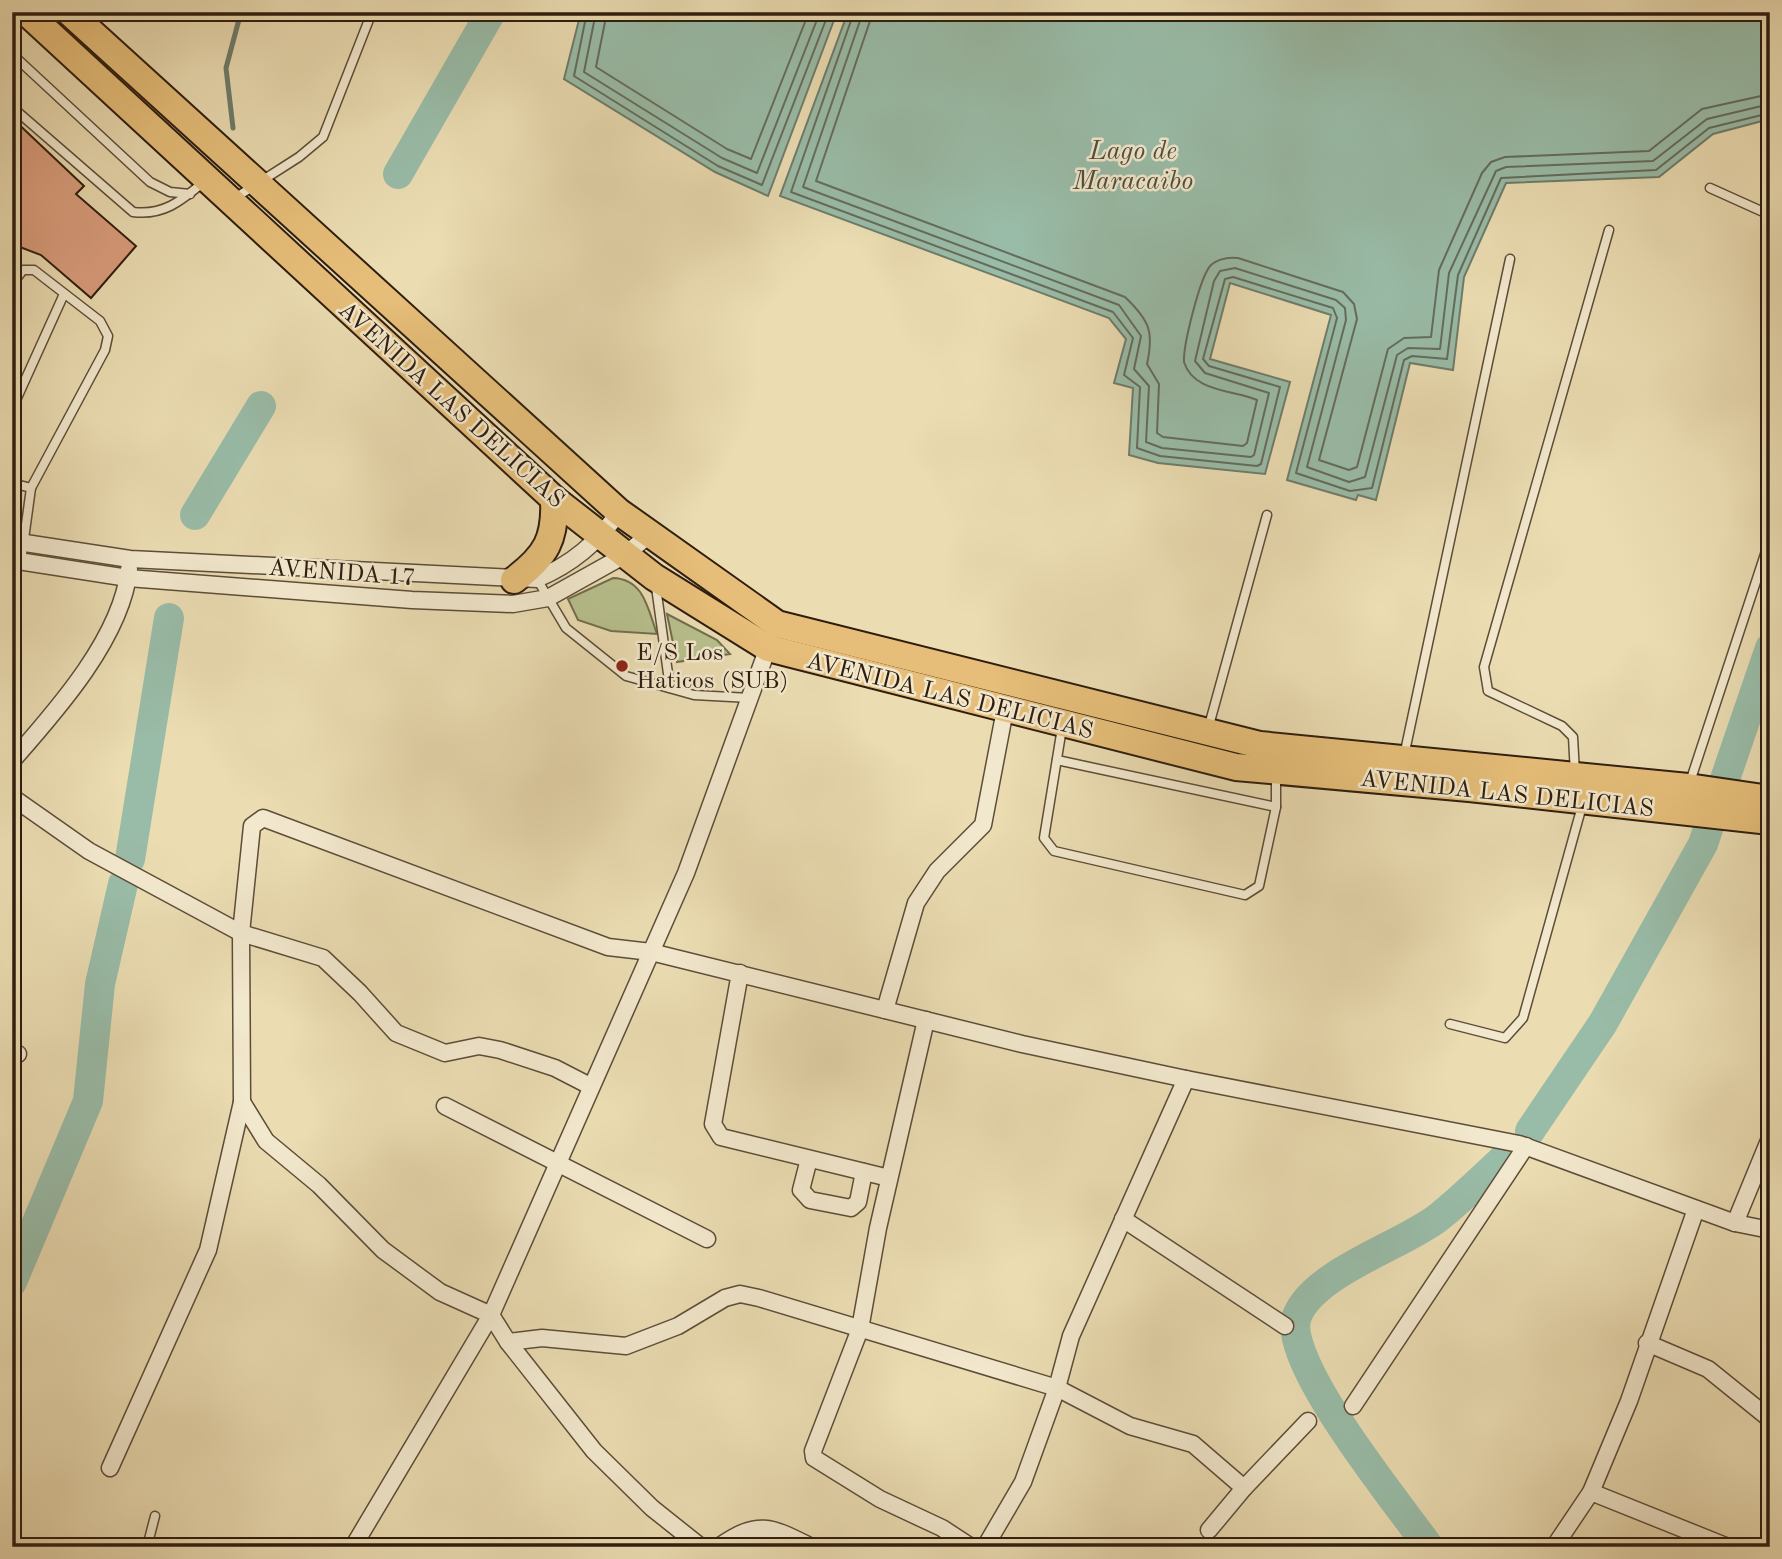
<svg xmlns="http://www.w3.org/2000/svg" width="1782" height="1559" viewBox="0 0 1782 1559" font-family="'Old Standard TT',serif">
  <rect width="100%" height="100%" fill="#ebdcb2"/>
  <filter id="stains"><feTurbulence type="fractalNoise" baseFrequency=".00286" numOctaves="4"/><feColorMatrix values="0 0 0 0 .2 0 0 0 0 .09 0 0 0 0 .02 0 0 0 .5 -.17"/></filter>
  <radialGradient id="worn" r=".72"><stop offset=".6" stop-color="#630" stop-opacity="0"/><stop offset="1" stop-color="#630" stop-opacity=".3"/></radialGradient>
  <!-- green -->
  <g fill="#b7c08d" stroke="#726e4e" stroke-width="2">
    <path d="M613,578C644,579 648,609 657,634L611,631L578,620L568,599Z"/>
    <path d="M667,614L717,640L730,654L677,662Z"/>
  </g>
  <!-- water -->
  <g fill="#99bca8" stroke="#6e7c6b" stroke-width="2">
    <path d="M581,12H837L768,196L715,172L564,79Z"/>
    <path d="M848,12H1770V119L1713,134L1659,177L1506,183L1464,277L1453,370L1410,363L1376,500L1358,495L1356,500L1287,480L1331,315L1230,283L1210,359L1290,382L1265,474L1158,463L1129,455L1133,388L1114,383L1126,339L1109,318L780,196Z"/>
  </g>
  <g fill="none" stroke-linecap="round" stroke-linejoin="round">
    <!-- shore -->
    <g stroke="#646c5c" stroke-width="2">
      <path d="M587,12L574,76L718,166L762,185L829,12"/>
      <path d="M596,12L584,72L722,158L757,173L820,12"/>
      <path d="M607,12L596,67L727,149L751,159L809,12"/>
      <path d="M854,12L791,192L1113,312L1133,338L1124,375L1140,387L1137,448L1160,456L1257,466L1261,464L1280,387L1209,366L1203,359L1225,279L1233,277L1333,308L1337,318L1296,473L1350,491L1372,488L1404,360L1412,356L1447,359L1458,275L1501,178L1656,170L1709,128L1770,113"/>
      <path d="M863,12L803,187L1119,305L1141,336L1134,369L1149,386L1146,442L1162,448L1251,457L1254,455L1269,393L1205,373L1195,361L1214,281L1220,271L1235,268L1336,300L1345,308L1346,320L1307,467L1349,482L1365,477L1397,355L1408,348L1440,349L1449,273L1496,171L1506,167L1653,161L1707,119L1770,104"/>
      <path d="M873,12L816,181L1125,297C1150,321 1154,332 1147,364L1159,384L1157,433L1163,437L1243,446L1247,443L1257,400C1233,390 1193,392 1184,362C1183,346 1200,276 1211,265C1219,258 1228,257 1238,258L1343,292L1354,304L1357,319L1319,460L1349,470L1357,467L1388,349L1404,338L1431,337L1439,270L1482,173L1491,162L1505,157L1649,151L1702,109L1770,94"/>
    </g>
    <!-- stream -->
    <path stroke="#6e7c6b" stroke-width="5" d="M233,128L226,68L241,12"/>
    <!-- river -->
    <g stroke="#99bca8" stroke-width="30">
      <path d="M398,174L491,12"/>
      <path d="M195,515L261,406"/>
      <path d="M1724,782L1770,648"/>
      <path d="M130,859L169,618"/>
      <path d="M1530,1131L1603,1023L1703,844L1709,826"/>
      <path d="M12,1282L88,1101L100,984L123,884"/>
      <path d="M1429,1547C1400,1506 1280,1360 1297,1316C1314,1272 1404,1245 1439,1217C1465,1196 1490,1171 1514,1149"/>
    </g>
  </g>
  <!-- building -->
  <path fill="#da9d7d" stroke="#2e1d0f" stroke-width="2" d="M12,118L84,186L76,194L136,246L91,298L41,255L12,244Z"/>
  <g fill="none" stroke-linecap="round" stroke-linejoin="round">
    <defs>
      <g id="service">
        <path d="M12,54L150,182L170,192L190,194"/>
        <path d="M12,107L133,212C164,216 182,200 205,181"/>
        <path d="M1710,188L1770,215"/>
        <path d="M235,198L299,157L323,137L372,12"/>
        <path d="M12,284L23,270H34L100,321L108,336L105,350L31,488"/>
        <path d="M12,409L64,294"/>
        <path d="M12,483L31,488L21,561"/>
        <path d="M537,579L566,628L626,676L694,695L750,698"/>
        <path d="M656,587L670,688"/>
        <path d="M1062,728L1044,838L1054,851L1245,895L1259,886L1276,807V773"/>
        <path d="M1208,729L1267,515"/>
        <path d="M1404,756L1510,259"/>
        <path d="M1057,760L1276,807"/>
        <path d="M1575,773L1573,737L1562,726L1488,691L1484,667L1609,230"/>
        <path d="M1689,785L1770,539"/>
        <path d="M1450,1024L1505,1038L1523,1018L1582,806"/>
        <path d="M147,1547L155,1516"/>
      </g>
      <g id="minor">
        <path d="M12,541L130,559L537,579C572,564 597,543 619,512"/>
        <path d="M12,560L128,578L412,600L513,604L548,598L625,555L650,534"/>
        <path d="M12,761C57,710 122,637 129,569"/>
        <path d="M12,797L89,851L241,933L323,958L360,993L396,1033L445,1053L479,1046L500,1050L555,1068L590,1086"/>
        <path d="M740,973L713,1124L721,1137L889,1178"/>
        <path d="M885,1010L916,903L937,871L983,825L1005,710"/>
        <path d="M926,1020L878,1228L860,1329L813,1451L814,1458L880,1499L942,1528L971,1547"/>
        <path d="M12,1053L18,1054"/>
        <path d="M242,1102L266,1141L319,1185L383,1250L440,1292L491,1315L508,1342L594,1451L652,1508L701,1547"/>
        <path d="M445,1106L707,1239"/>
        <path d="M809,1159L801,1190L810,1200L851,1208L858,1202L864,1172"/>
        <path d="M1123,1219L1285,1326"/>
        <path d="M1735,1223L1770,1138"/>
        <path d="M508,1342L542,1338L626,1346L678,1326L725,1298L740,1294L759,1298L1057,1388L1130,1426L1193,1444L1244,1488L1209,1530"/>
        <path d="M1647,1343L1708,1369L1770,1419"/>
        <path d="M1353,1406L1526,1146"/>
        <path d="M110,1468L208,1250L242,1102L241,933L252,826L263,818L608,947L651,952L1022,1044L1186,1079L1519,1144L1735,1223L1770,1230"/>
        <path d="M1244,1488L1308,1421"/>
        <path d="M1591,1492L1728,1547"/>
        <path d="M353,1547L491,1315L686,873L770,642"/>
        <path d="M985,1547L1023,1482L1057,1388L1071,1336L1186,1079"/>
        <path d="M1554,1547L1591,1492L1629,1401L1696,1209"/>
      </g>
      <path id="tertiary" d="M723,1547C758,1523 770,1529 806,1547"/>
      <g id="primary">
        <path d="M26,12L554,499L654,577L768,648L1236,767L1469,788L1770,821"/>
        <path d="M69,12L619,512L777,624L1260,745L1688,787L1770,799"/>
        <path d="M514,580C546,556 556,539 554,499"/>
      </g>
    </defs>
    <!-- service casing -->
    <use href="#service" stroke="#5d4d38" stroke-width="11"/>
    <!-- minor casing -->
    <use href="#minor" stroke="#5d4d38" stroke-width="19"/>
    <!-- tertiary casing -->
    <use href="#tertiary" stroke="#5d4d38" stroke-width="24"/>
    <!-- primary casing -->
    <use href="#primary" stroke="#2e1d0f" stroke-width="30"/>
    <!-- service -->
    <use href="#service" stroke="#f2e8cd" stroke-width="8"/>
    <!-- minor -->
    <use href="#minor" stroke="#f2e8cd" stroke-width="16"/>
    <!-- tertiary -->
    <use href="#tertiary" stroke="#f2e8cd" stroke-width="21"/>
    <!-- primary -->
    <use href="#primary" stroke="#e6be79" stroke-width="26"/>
  </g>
  <!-- markers -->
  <circle fill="#8f2418" stroke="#f2e8cd" stroke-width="2.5" cx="622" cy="666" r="7"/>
  <g text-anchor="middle" stroke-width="5" stroke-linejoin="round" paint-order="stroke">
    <!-- street labels -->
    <g font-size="24" fill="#2e1d0f" stroke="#f2e8cd">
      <text transform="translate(452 404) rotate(42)" y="8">AVENIDA LAS DELICIAS</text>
      <text transform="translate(342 572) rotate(4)" y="8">AVENIDA 17</text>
      <text transform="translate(950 695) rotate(14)" y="8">AVENIDA LAS DELICIAS</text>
      <text transform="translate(1507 793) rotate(6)" y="8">AVENIDA LAS DELICIAS</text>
    </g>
    <!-- poi labels -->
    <g font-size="24" fill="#2e1d0f" stroke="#f2e8cd" text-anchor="start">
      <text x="636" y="660">E/S Los<tspan x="636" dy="28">Haticos (SUB)</tspan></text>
    </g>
    <!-- water labels -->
    <g font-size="26" font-style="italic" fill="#4e4d3d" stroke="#f2e8cd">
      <text x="1133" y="159">Lago de<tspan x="1133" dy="30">Maracaibo</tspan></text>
    </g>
  </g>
  <!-- margin -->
  <rect width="1782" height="1559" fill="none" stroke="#ebdcb2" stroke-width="42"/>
  <rect x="14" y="14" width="1754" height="1531" fill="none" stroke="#2e1d0f" stroke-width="3.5"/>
  <rect x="21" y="21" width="1740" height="1517" fill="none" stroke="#2e1d0f" stroke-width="2"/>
  <rect width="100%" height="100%" filter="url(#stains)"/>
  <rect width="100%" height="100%" fill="url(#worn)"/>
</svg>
